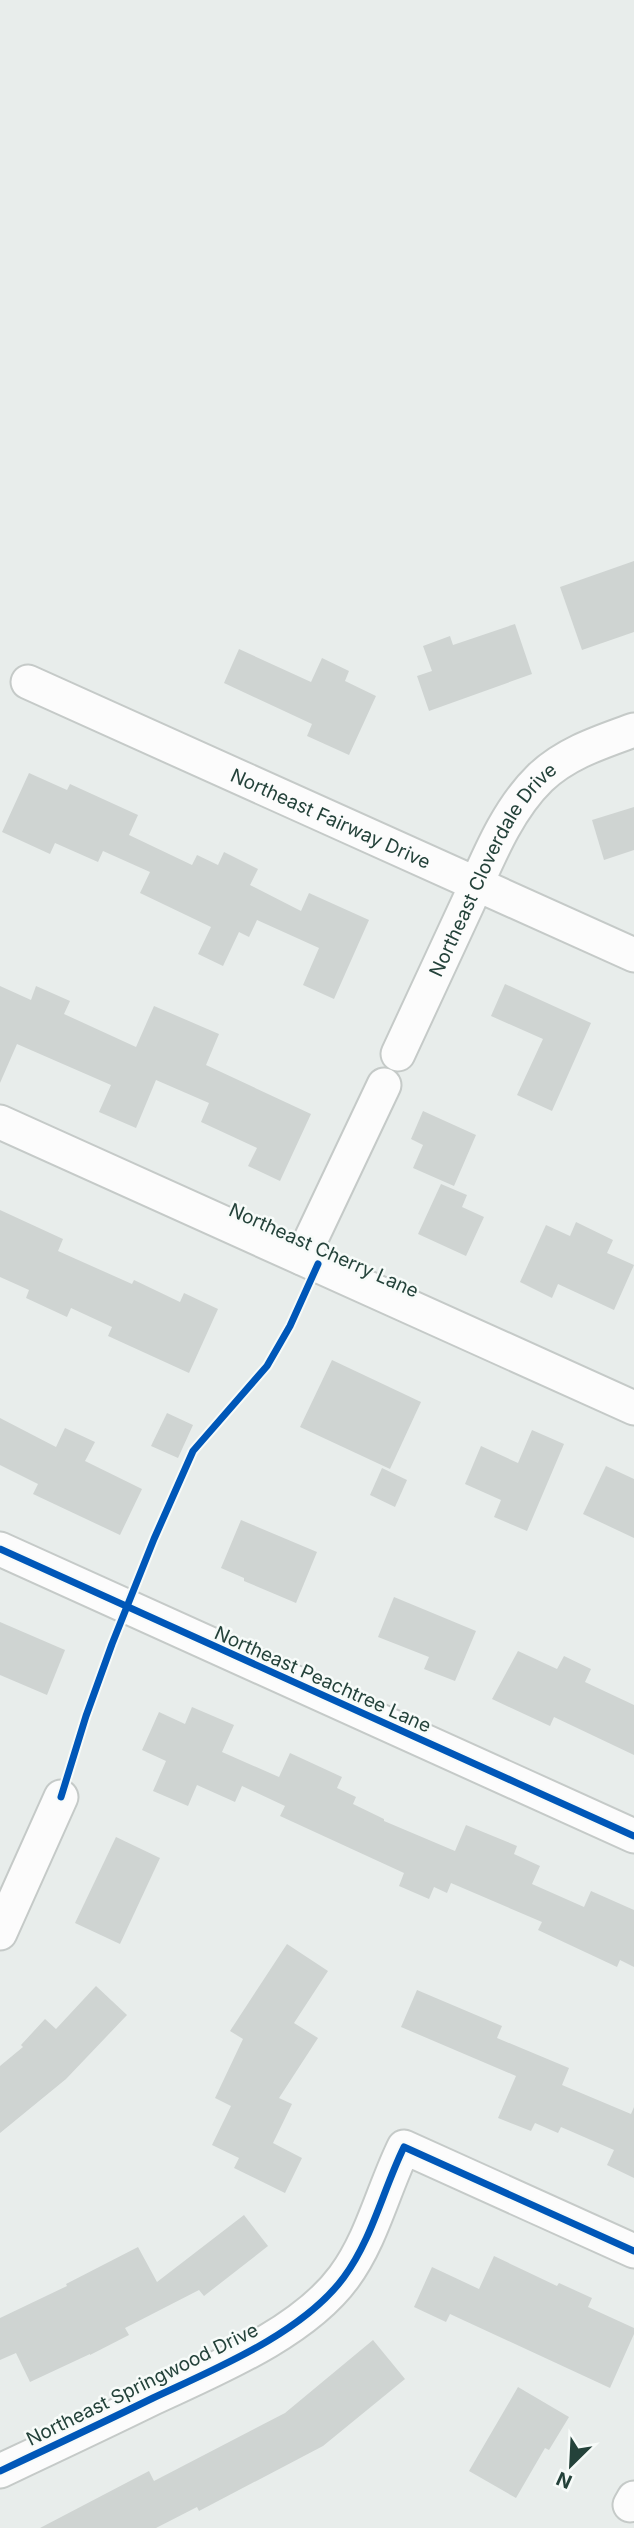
<svg xmlns="http://www.w3.org/2000/svg" width="634" height="2528" viewBox="0 0 634 2528" font-family="Inter,sans-serif">
  <rect width="100%" height="100%" fill="#e8edeb"/>
  <!-- building -->
  <g fill="#cfd4d2">
    <path d="M634,561V632L582,650L560,587Z"/>
    <path d="M515,624L532,674L429,711L417,676L432,671L423,646L450,636L453,645Z"/>
    <path d="M239,649L311,682L322,658L349,671L345,681L376,696L349,755L307,736L312,724L224,683Z"/>
    <path d="M29,773L67,790L70,784L138,815L129,835L192,865L197,855L218,865L224,852L258,869L250,885L301,911L309,893L369,920L334,999L303,985L319,948L257,920L249,937L239,932L223,966L198,954L211,927L140,893L150,872L103,851L98,862L55,843L50,854L2,832Z"/>
    <path d="M634,807V850L604,860L592,820Z"/>
    <path d="M505,984L591,1023L552,1111L517,1095L543,1039L491,1016Z"/>
    <path d="M0,986L31,1000L36,986L70,1001L64,1014L136,1047L154,1006L219,1034L206,1065L311,1114L280,1181L248,1166L257,1148L201,1122L209,1103L156,1080L136,1128L99,1112L111,1085L17,1044L0,1083Z"/>
    <path d="M423,1111L476,1135L454,1186L413,1168L423,1145L411,1139Z"/>
    <path d="M441,1184L467,1195L462,1207L484,1217L466,1256L418,1234Z"/>
    <path d="M0,1210L63,1239L58,1251L132,1284L134,1280L180,1302L184,1293L218,1309L189,1373L108,1336L112,1327L71,1308L67,1317L26,1298L29,1290L0,1277Z"/>
    <path d="M576,1222L613,1240L607,1253L634,1265L614,1310L558,1284L552,1298L520,1282L546,1225L570,1236Z"/>
    <path d="M332,1360L421,1402L390,1469L300,1427Z"/>
    <path d="M167,1413L193,1425L178,1458L151,1446Z"/>
    <path d="M0,1418L56,1447L65,1428L95,1442L85,1461L142,1489L120,1535L33,1494L38,1484L0,1465Z"/>
    <path d="M532,1430L564,1444L527,1531L494,1517L501,1500L465,1484L481,1446L518,1463Z"/>
    <path d="M606,1466L634,1479V1538L583,1514Z"/>
    <path d="M382,1468L407,1480L395,1507L370,1495Z"/>
    <path d="M241,1520L317,1552L296,1603L244,1581V1578L221,1568Z"/>
    <path d="M394,1597L476,1631L455,1681L424,1669L429,1657L378,1637Z"/>
    <path d="M0,1622L65,1650L47,1695L0,1675Z"/>
    <path d="M518,1651L557,1669L564,1656L591,1669L585,1682L634,1705V1755L554,1717L550,1726L492,1699Z"/>
    <path d="M192,1707L234,1725L222,1752L279,1777L290,1753L342,1777L337,1788L356,1797L353,1804L384,1819V1821L455,1851L466,1825L517,1846L514,1854L540,1866L532,1884L584,1907L591,1891L634,1910V1967L620,1960L617,1967L538,1930L542,1922L451,1883L447,1893L434,1887L429,1899L399,1886L404,1873L280,1816L285,1806L242,1786L235,1802L197,1785L188,1806L153,1791L166,1761L142,1750L159,1712L185,1724Z"/>
    <path d="M116,1837L160,1858L120,1944L75,1923Z"/>
    <path d="M287,1944L328,1971L294,2023L318,2038L279,2098L292,2104L273,2143L302,2158L285,2193L234,2168L239,2158L212,2145L231,2106L215,2098L243,2039L230,2031Z"/>
    <path d="M96,1986L127,2015L66,2079L0,2133V2066L23,2047L21,2045L45,2019L56,2029Z"/>
    <path d="M417,1990L502,2026L497,2038L569,2068L562,2085L631,2114L634,2107V2178L607,2165L614,2150L561,2127L558,2133L535,2123L531,2131L498,2118L516,2076L401,2027Z"/>
    <path d="M244,2215L268,2246L204,2296L199,2290L125,2328L129,2335L90,2355V2354L30,2382L16,2353L0,2360V2318L67,2286L66,2284L138,2247L157,2282Z"/>
    <path d="M494,2256L557,2286L559,2283L592,2298L588,2307L634,2328V2334L610,2388L450,2314L446,2322L414,2307L432,2267L479,2289Z"/>
    <path d="M373,2340L405,2379L323,2446L199,2511L197,2507L156,2528H40L149,2471L154,2481L285,2413Z"/>
    <path d="M518,2387L569,2417L549,2450L545,2448L516,2498L469,2471Z"/>
  </g>
  <g fill="none" stroke-linecap="round" stroke-linejoin="round">
    <defs>
      <g id="street">
        <path id="s1" d="M28,682L634,955"/>
        <path id="s2" d="M398,1054C421,1004 445,953 468,903C487,861 506,811 540,778C566,753 601,742 634,730"/>
        <path d="M0,1122L634,1408"/>
        <path d="M302,1258L384,1085"/>
        <path d="M0,1549L634,1836"/>
        <path d="M0,1933L61,1797"/>
        <path d="M0,2471C51,2447 102,2423 153,2398C215,2369 303,2333 344,2277C372,2239 383,2190 404,2147L634,2251"/>
        <path d="M630,2505L634,2498"/>
      </g>
    </defs>
    <!-- street casing -->
    <use href="#street" stroke="#c5cac8" stroke-width="37"/>
    <!-- path -->
    <g stroke="#c3ccca" stroke-width="4.5" stroke-dasharray="3.5 5" stroke-linecap="butt">
      <path d="M138,1578L193,1451L267,1366L290,1326L304,1292"/>
      <path d="M69,1769L86,1716L116,1635"/>
    </g>
    <!-- street -->
    <use href="#street" stroke="#fcfcfc" stroke-width="33"/>
    <defs>
      <g id="cycleway">
        <path d="M0,1549L634,1836"/>
        <path d="M61,1797L86,1716L112,1644L154,1539L193,1451L267,1366L290,1326L318,1264"/>
        <path d="M0,2471C51,2447 102,2423 153,2398C215,2369 303,2333 344,2277C372,2239 383,2190 404,2147L634,2251"/>
      </g>
    </defs>
    <!-- cycleway casing -->
    <use href="#cycleway" stroke="#f7fbf9" stroke-width="11"/>
    <!-- cycleway -->
    <use href="#cycleway" stroke="#0057b8" stroke-width="7"/>
  </g>
  <g text-anchor="middle" stroke-width="5" stroke-linejoin="round" paint-order="stroke">
    <!-- street labels -->
    <g font-size="19" fill="#24423a" stroke="#f7fbf9">
      <text dy="7" stroke="none"><textPath href="#s1" startOffset="332">Northeast Fairway Drive</textPath></text>
      <text dy="7" stroke="none"><textPath href="#s2" startOffset="208">Northeast Cloverdale Drive</textPath></text>
      <text transform="translate(324 1250) rotate(24)" y="7">Northeast Cherry Lane</text>
      <text transform="translate(323 1679) rotate(24)" y="7">Northeast Peachtree Lane</text>
      <text transform="translate(142 2384) rotate(-26)" y="7">Northeast Springwood Drive</text>
    </g>
  </g>
  <!-- north arrow -->
  <g transform="translate(571 2465) rotate(204)" stroke="#f7fbf9" stroke-width="5" paint-order="stroke">
  <path d="M0-5L12 26L0 18L-12 26Z" fill="#24423a"/>
  <text y="-10" font-size="19" font-weight="bold" text-anchor="middle" fill="#24423a">N</text>
  </g>
</svg>
